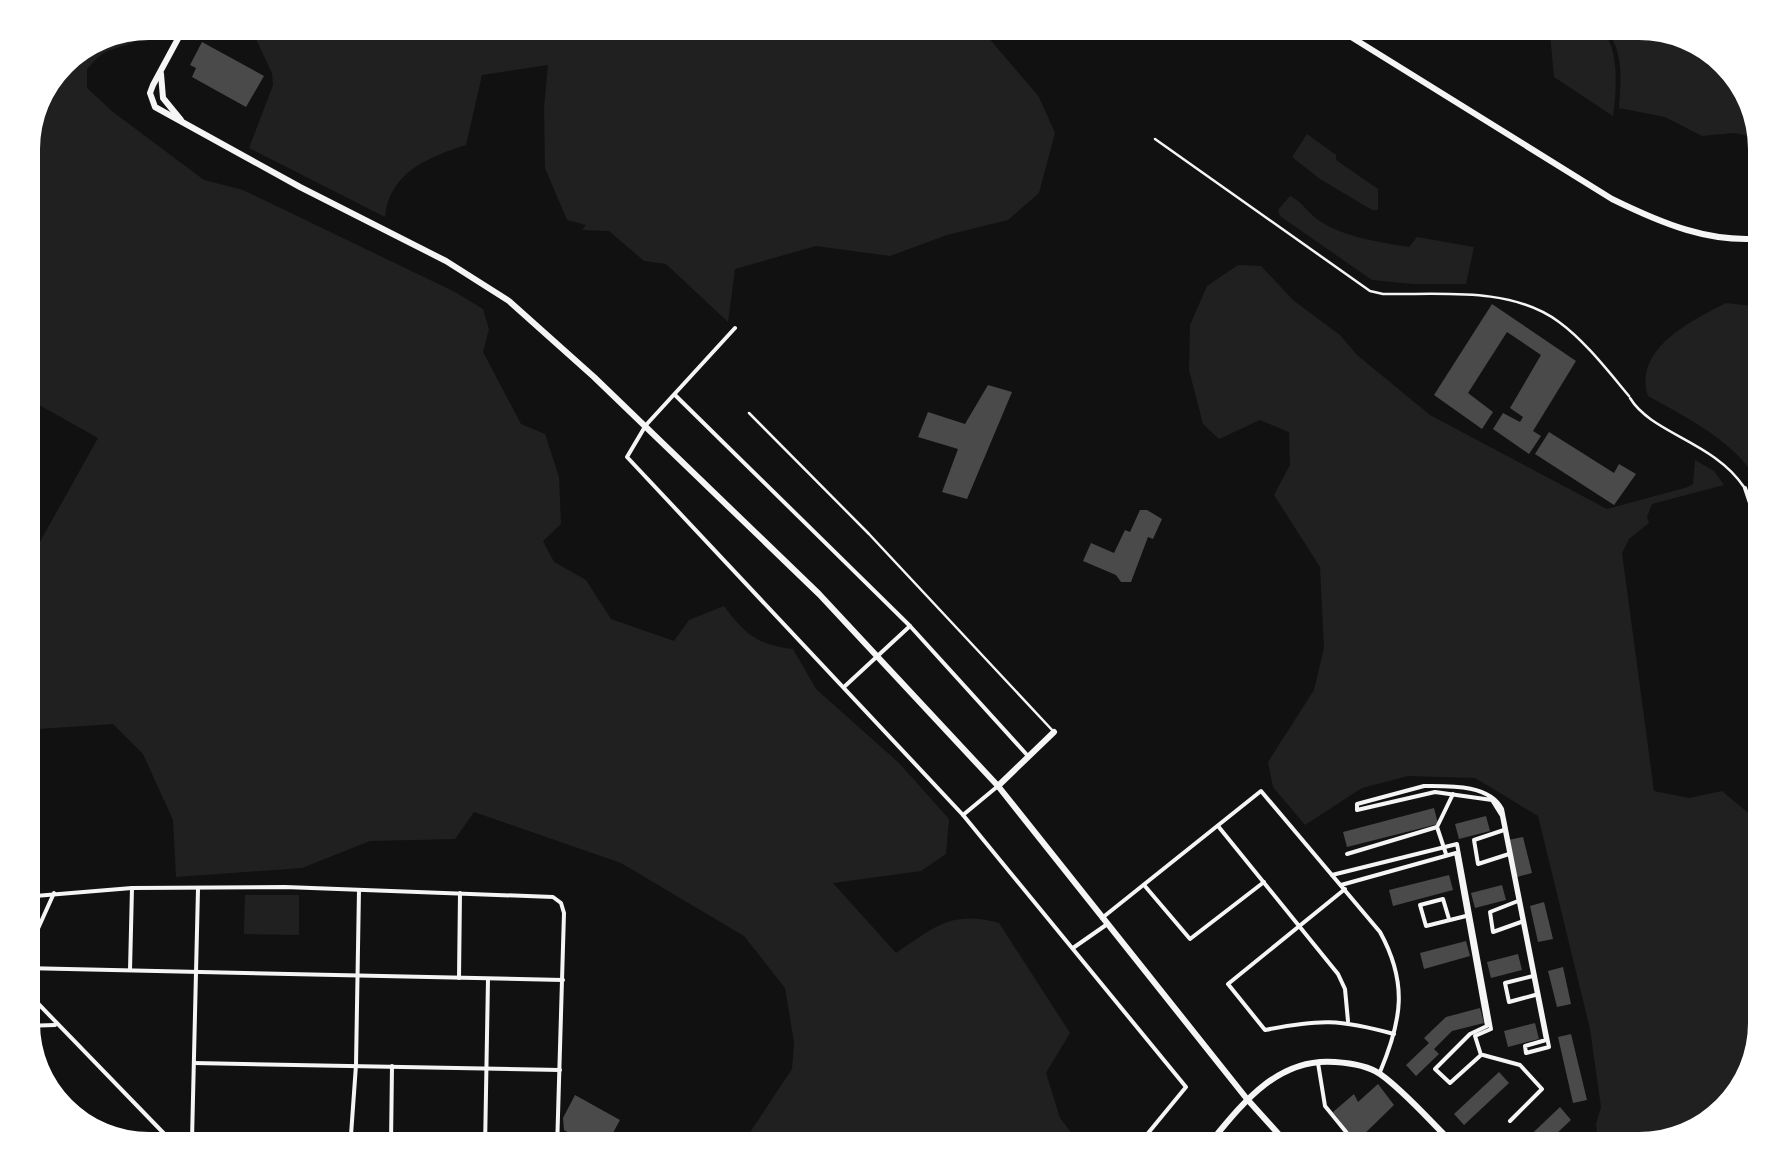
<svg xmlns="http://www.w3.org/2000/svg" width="1788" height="1172" viewBox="0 0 1788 1172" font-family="'Alegreya Sans',sans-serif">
  <rect width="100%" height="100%" fill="#111"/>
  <!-- green -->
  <g fill="#202020">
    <path d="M263,22L338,23L421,40L468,39L537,22L976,23L1039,97L1055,133L1039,193L1008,220L947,235L890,256L816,246L735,269L728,322L666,264L644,261L609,231L582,230L586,225L567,220L545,168L544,108L548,65L482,75L466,145C428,157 389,173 385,217L249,148L273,85L272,73L255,37Z"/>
    <path d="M1549,23C1561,22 1578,19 1589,22C1622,31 1617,92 1613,116L1554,77Z"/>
    <path d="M1599,23H1639L1710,44L1749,86L1763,139L1734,133L1702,136L1665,117L1619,108C1621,77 1625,45 1599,23Z"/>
    <path d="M144,25C141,47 122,44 106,52C99,55 92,64 87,69V88L113,112L204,180L243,190L453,291L483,309L489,329L483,352L521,424L545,434L559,477L561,524L543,541L554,562L586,580L611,619L674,641L689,620L724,606C745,634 757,645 793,649L816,689L899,763L949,819L946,854L921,871L833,883L896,953C935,927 951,910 999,923L1070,1033L1046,1073L1060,1118L1084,1149H880L869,1144L860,1149H749L747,1137L792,1069L794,1042L785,988L744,936L621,863L474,812L455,839L370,841L302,868L176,877L173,820L143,754L113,724L23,730V580L32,556L98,438L23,396V141L60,59Z"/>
    <path d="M1307,134L1336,155V160L1378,189V210H1372L1320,179L1292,157Z"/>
    <path d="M1290,196C1303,202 1309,215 1321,222C1348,238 1379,242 1409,247L1417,237L1474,247L1466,284H1413L1372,280L1280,216L1278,210Z"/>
    <path d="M1238,265L1261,266L1294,301L1340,335L1357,355L1430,415L1607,509L1688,487L1693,484L1695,460L1714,471L1724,485L1652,504L1647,517L1649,523L1629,539L1622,553L1654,791L1689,798L1722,791L1765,827V1023L1744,1094L1702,1133L1658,1144L1598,1138L1596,1124L1601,1107L1590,1029L1538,816L1475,778L1408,776L1362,788L1305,825L1273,787L1268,762L1314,690L1324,648L1320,567L1274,495L1290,465L1289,432L1260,420L1219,439L1203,424L1189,370L1190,325L1207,286Z"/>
    <path d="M1726,303L1752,306L1765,312V498C1749,448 1691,420 1648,396C1633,349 1691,321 1726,303Z"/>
    <path d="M245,895H299V935L244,934Z"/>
  </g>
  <!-- building -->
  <g fill="#4a4a4a">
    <path d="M202,42L264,76L246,107L192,77L196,68L190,65Z"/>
    <path d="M1492,304L1576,361L1533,431L1541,436L1529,454L1493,429L1503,413L1520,422L1523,417L1510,408L1541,355L1507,332L1468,393L1493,412L1482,429L1434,395Z"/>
    <path d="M988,385L1012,392L967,499L942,492L958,449L918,437L928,412L965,424Z"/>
    <path d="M1549,432L1614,473L1619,464L1636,474L1614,505L1535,454Z"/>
    <path d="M1140,510H1147L1162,519L1153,539L1148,537L1131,582H1121L1116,575L1083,561L1091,543L1114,553L1125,530L1130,532Z"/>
    <path d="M1434,808L1438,824L1347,847L1343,832Z"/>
    <path d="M1486,816L1490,831L1459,839L1455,824Z"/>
    <path d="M1523,837L1532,873L1517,877L1508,840Z"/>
    <path d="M1449,875L1453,890L1393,906L1389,890Z"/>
    <path d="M1502,885L1506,900L1475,908L1471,893Z"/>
    <path d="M1544,902L1553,939L1538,942L1530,906Z"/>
    <path d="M1466,941L1470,956L1424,969L1420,953Z"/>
    <path d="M1518,954L1522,970L1491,978L1487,962Z"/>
    <path d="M1563,967L1571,1004L1557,1007L1548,971Z"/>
    <path d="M1480,1008L1484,1023L1452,1031L1434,1049L1439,1054L1416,1076L1406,1065L1429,1043L1424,1038L1446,1017Z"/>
    <path d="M1535,1023L1539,1039L1508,1047L1504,1031Z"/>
    <path d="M1571,1034L1587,1100L1573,1103L1558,1037Z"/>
    <path d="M1499,1072L1509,1083L1464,1125L1454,1114Z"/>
    <path d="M1378,1084L1394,1105L1356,1142L1333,1112L1354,1094L1358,1102Z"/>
    <path d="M575,1095L620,1120L608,1142L582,1141L564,1130L563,1118Z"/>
    <path d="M1560,1107L1571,1120L1540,1149H1516Z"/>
  </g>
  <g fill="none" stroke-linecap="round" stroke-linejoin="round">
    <!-- service -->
    <path stroke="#f5f5f5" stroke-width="2.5" d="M1630,398C1652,434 1713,441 1744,487"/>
    <!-- pedestrian -->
    <g stroke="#f5f5f5" stroke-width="2.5">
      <path d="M1155,139L1370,291L1383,294C1439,295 1511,286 1559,322C1585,341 1608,371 1629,396"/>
      <path d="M749,413L869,534L1053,731"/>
    </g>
    <!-- minor -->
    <g stroke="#f5f5f5" stroke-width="4">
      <path d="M1344,33L1346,22"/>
      <path d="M735,328L646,425L627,457L963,815L1186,1087L1135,1149"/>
      <path d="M675,395L910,626L1028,756"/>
      <path d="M1745,488L1765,548"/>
      <path d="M844,687L910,626"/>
      <path d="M1765,689L1752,728L1765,748"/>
      <path d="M1424,786C1449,786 1489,784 1502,809L1549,1047L1526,1053L1525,1046L1546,1040L1502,816L1492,800L1435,792L1357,810V804Z"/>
      <path d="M963,815L998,786"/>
      <path d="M1218,826L1338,974L1345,989L1348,1021"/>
      <path d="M1504,830L1474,840L1478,864L1509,854"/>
      <path d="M1347,854L1437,827"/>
      <path d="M1446,854L1437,827L1453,794"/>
      <path d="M1332,875L1457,844L1491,1029L1475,1036L1481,1055L1450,1083L1435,1069L1470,1034L1487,1026L1456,853L1341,885"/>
      <path d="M1144,885L1190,939L1264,882"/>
      <path d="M1345,889L1228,984L1265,1030C1320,1019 1339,1019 1394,1034"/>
      <path d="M23,897L132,888L285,887L553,897L561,903L564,913L557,1149"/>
      <path d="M1518,901L1490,912L1493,932L1521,922"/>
      <path d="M1102,918L1261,791L1380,932C1408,983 1402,1020 1380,1072"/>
      <path d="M1449,919L1443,899L1420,905L1426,926L1466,916"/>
      <path d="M1073,948L1106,925"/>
      <path d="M23,962L54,893"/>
      <path d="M23,968L563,980"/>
      <path d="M130,970L132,888"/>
      <path d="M1533,976L1505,983L1509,1002L1535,995"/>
      <path d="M459,978L460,893"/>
      <path d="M23,988L179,1149"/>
      <path d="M23,1026L55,1025"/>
      <path d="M1483,1055L1520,1065L1542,1089L1510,1121"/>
      <path d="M194,1063L560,1070"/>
      <path d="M1318,1063L1325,1106L1360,1149"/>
      <path d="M392,1066L391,1143L395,1149"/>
      <path d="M112,1138L351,1141L593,1149"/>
      <path d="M192,1140L198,889"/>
      <path d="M350,1149L356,1065L359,890"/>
      <path d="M485,1149L488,979"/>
    </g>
    <!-- secondary -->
    <g stroke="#f5f5f5" stroke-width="6">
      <path d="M187,22L153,85L150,93L155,107L300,187L446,261L509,301L594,377L819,594L998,786L1247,1099L1292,1149"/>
      <path d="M1327,22L1612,199C1661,223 1710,244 1765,238"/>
      <path d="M161,74L163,98L181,120"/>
      <path d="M998,786L1054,732"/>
      <path d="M1205,1149C1239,1108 1275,1057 1335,1062C1350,1063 1367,1065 1380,1074C1405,1091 1436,1128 1459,1149"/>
    </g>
  </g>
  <!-- crop -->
  <path d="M0 0H1788V1172H0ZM149 40H1639A109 109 0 0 1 1748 149V1023A109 109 0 0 1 1639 1132H149A109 109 0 0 1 40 1023V149A109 109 0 0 1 149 40Z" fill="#fff" fill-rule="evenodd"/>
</svg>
